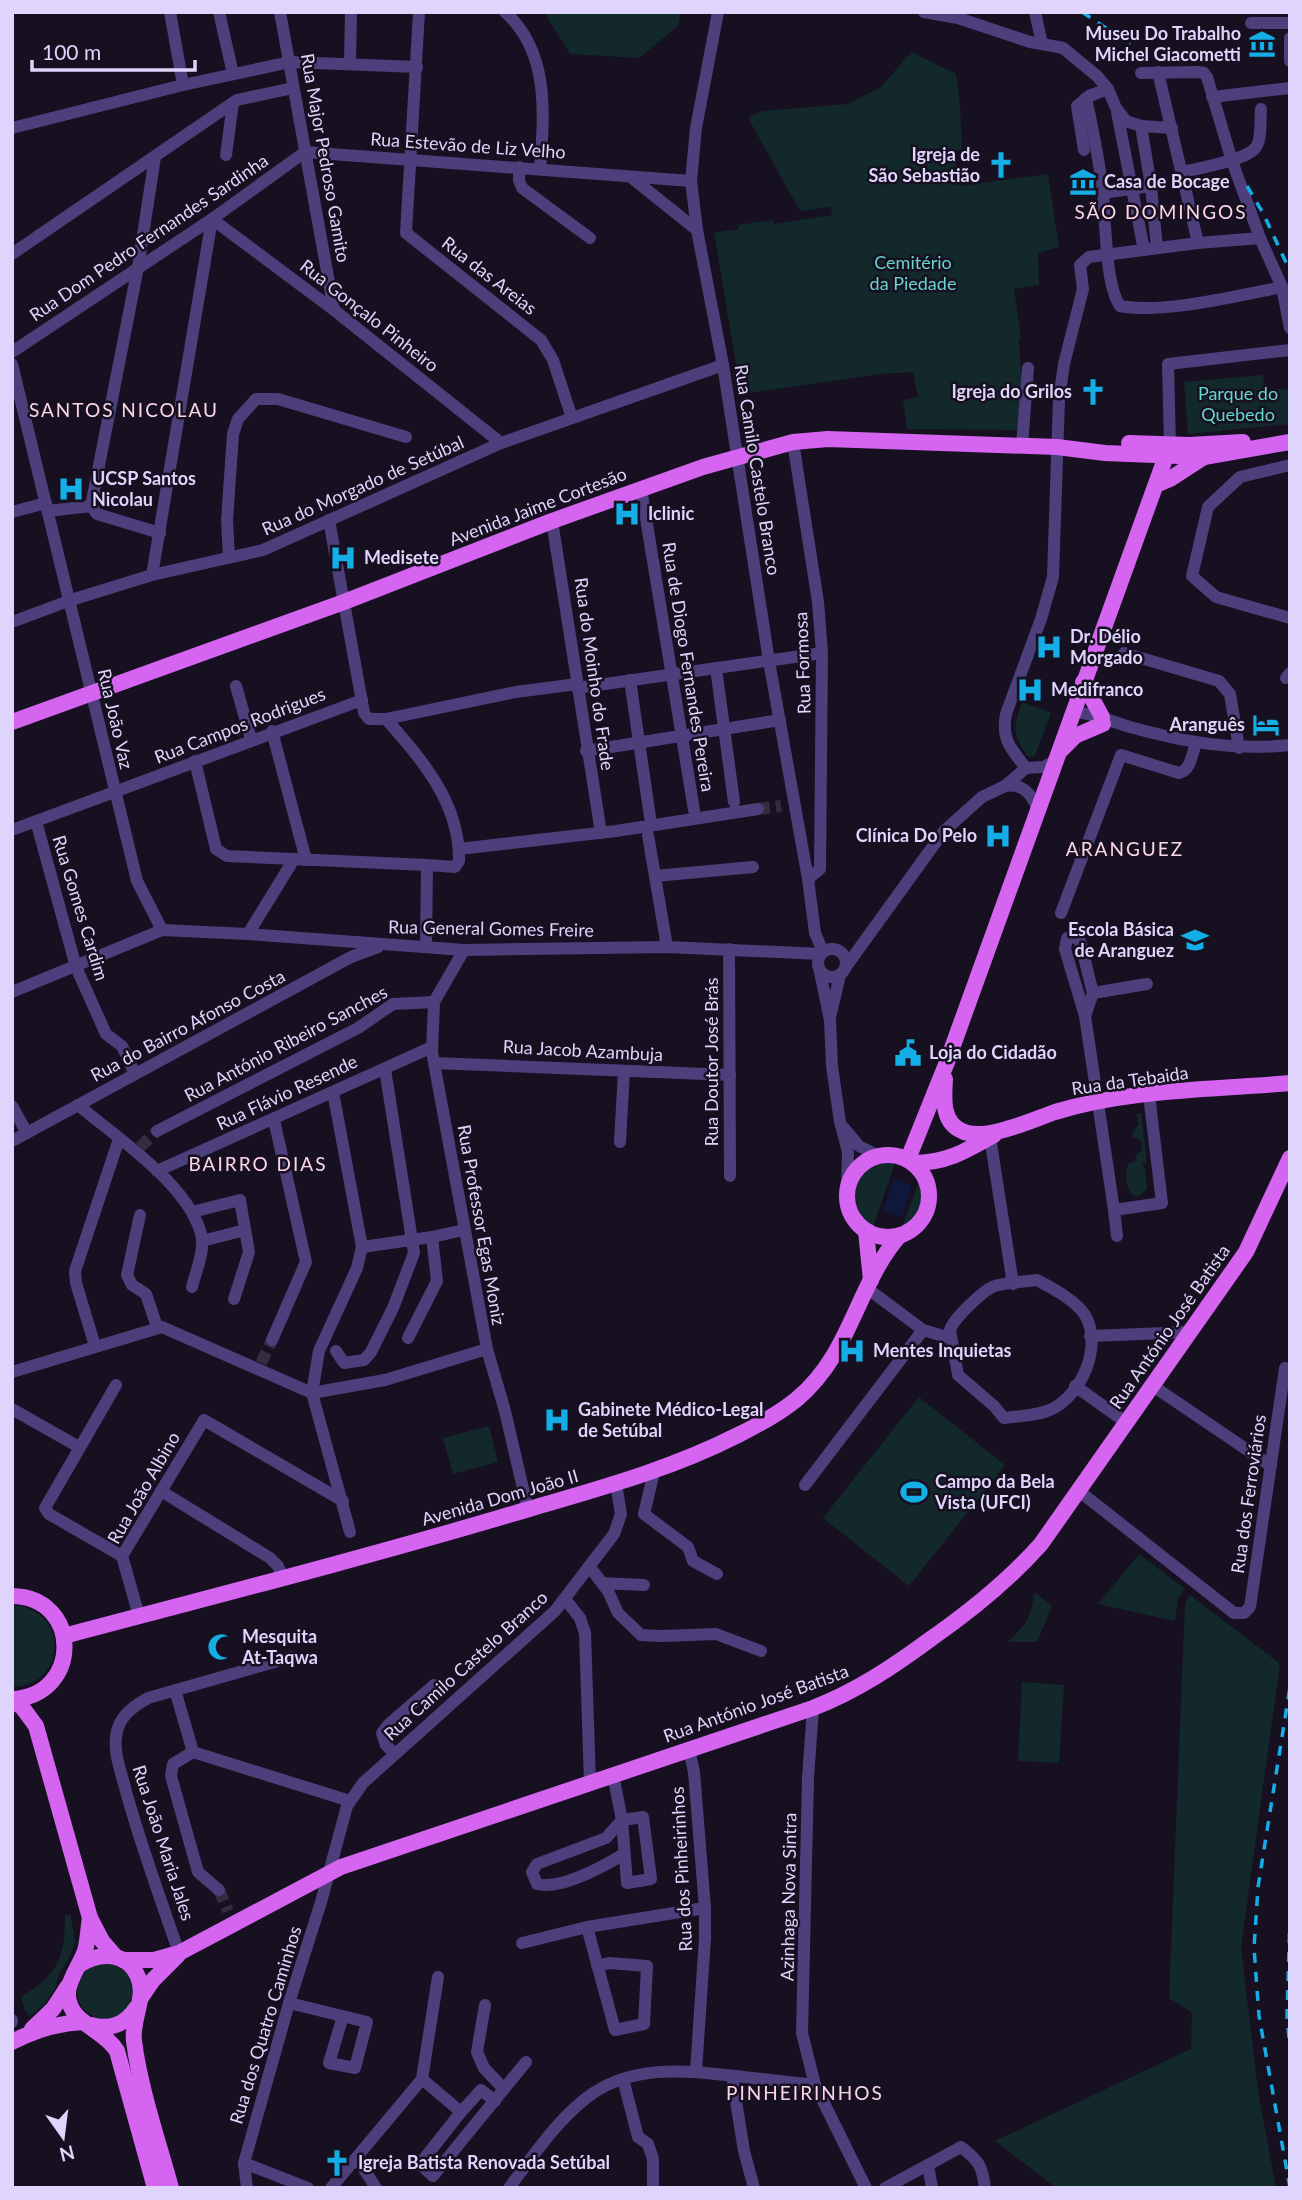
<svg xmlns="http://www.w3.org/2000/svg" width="1302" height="2200" viewBox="0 0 1302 2200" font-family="Lato,sans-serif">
  <rect width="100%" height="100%" fill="#161021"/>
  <!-- green -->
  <g fill="#13282b">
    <path d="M544,12H681L678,26L639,58L570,54Z"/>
    <path d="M911,52L956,74L960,104L962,150L954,151L959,186L1048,174L1059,247L1038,253L1039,285L1014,289L1021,338L1019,339L1022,393L1017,430L907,429L903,400L918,397L913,372L881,374L741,394L714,233L738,229V225L773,220L774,224L832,215L830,207L800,211L748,118L762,111L848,104L881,87Z"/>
    <path d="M1263,375L1265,390L1290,389V424L1188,434L1184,382Z"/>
    <path d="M1022,702L1051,713L1035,755L1030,757L1027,756C1012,732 1013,728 1022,702Z"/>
    <path d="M1141,1113L1147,1163L1142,1164L1145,1168L1147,1189L1138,1197C1126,1194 1123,1174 1129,1163L1136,1161L1135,1156L1142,1150L1141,1141L1133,1137L1132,1133L1139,1124L1136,1114Z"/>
    <path d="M887,1162L895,1163L873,1227C843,1205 851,1170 887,1162Z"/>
    <path d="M919,1181C929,1200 919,1218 902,1228Z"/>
    <path d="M919,1397L1005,1465L909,1586L823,1518Z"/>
    <path d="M489,1426L498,1462L453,1474L443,1438Z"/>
    <path d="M1139,1554L1185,1589L1178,1598L1175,1621L1098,1604Z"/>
    <path d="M1035,1592L1052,1606L1037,1642H1008C1027,1624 1030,1618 1035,1592Z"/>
    <path d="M1190,1595L1280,1664L1241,1947L1258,2091L1276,2188H1056L995,2141L1191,2049L1192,2013L1169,1998L1185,1603Z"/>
    <path d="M12,1605C69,1608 69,1685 12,1687Z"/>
    <path d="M1022,1682L1064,1685L1059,1763L1018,1761Z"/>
    <path d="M65,1914L71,1916L75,1943L68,1960L59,1974L55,1989L44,2005L30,2016L25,2011L21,1997C59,1974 65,1957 65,1914Z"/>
    <circle cx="105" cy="1991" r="28"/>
  </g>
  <!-- water -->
  <path fill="#0e173c" d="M894,1179L912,1185L902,1217L883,1211Z"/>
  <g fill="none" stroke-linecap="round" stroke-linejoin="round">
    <!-- minor-tunnel -->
    <g stroke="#342d42" stroke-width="12" stroke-dasharray="12 6" stroke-linecap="butt">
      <path d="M758,809L781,806"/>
      <path d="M140,1147L157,1131"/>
      <path d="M261,1363L272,1340"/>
      <path d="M219,1890L228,1911"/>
    </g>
    <!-- minor -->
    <g stroke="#4c3f7c" stroke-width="12">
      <path d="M170,12L183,85"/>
      <path d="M219,12L233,74"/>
      <path d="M280,12L334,310"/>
      <path d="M419,12L406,233L541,340L553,360L572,418"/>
      <path d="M505,12C550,52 544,115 540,169"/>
      <path d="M718,12L696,128L691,181L697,230L723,365L769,661L808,879L815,933L823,952"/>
      <path d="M924,12L958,18L1030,42L1042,44"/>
      <path d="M1035,12L1042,44L1063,48L1097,76L1108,89L1116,108L1126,121L1141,126L1172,128"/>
      <path d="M1251,23H1290"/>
      <path d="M1290,38V61"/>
      <path d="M350,64L351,12"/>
      <path d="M1158,72L1198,243"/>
      <path d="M1141,73L1198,72L1204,73L1207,77L1232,161L1260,238L1282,287L1290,328"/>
      <path d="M1212,97L1290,88"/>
      <path d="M1086,98C1093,130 1100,162 1103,195C1106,223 1105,284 1120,306C1163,314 1237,296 1282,287"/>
      <path d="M1117,112L1144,250"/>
      <path d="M1141,126L1151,186L1157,248"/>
      <path d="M12,128L183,85L290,62L417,67"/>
      <path d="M1084,150L1077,106L1089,96L1108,89"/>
      <path d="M226,155L233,103"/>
      <path d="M519,167V180L522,188L590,238"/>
      <path d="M1183,172C1199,168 1248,160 1256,147C1262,139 1260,119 1261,109"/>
      <path d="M632,178L697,230"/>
      <path d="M1103,193L1151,186"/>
      <path d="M12,254L237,100L293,88"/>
      <path d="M12,352L212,219L305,152L691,181"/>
      <path d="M12,364L137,881L162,930"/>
      <path d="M793,442L818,602L822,653L820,869L808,879"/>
      <path d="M1170,445L1168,364L1290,350"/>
      <path d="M1022,446L1028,368"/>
      <path d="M1290,465L1240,477L1208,507L1192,576L1216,597L1290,618"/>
      <path d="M641,488L694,810"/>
      <path d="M91,506L138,267L155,157"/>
      <path d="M48,511L91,506L97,514L160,533"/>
      <path d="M12,512L46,503"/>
      <path d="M329,520L364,713L369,719H386L516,692L577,684"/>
      <path d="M552,521L601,833"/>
      <path d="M229,557L227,520L233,434L238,419L256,399H278L406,437"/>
      <path d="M152,575L212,219L334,310L501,443"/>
      <path d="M12,622L71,600L152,575L263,550L501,443L723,365"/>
      <path d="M1124,653L1219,681L1230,694L1239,748"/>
      <path d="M716,668L734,802"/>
      <path d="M1286,678L1290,673"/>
      <path d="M630,680L650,817"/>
      <path d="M236,686L251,739"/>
      <path d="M577,688L822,653"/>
      <path d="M1072,712C1093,713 1110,721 1130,727C1185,742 1232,751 1290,745"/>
      <path d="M386,719C422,760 460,803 459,861L455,867L427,865"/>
      <path d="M272,731L306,860"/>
      <path d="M586,751L780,720"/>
      <path d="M195,761L216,849L227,856L427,865L426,947"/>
      <path d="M1026,768C1011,749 1001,739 1006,714L1041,619L1053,577L1059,399L1064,364L1083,289L1080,265L1089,257L1198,243L1260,238"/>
      <path d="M1005,786C1023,783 1031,794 1038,809"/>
      <path d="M36,821L76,967L106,1034L122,1046L135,1074"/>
      <path d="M12,830L362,700"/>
      <path d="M648,835L667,947"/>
      <path d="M459,849L616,831L758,809"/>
      <path d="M655,876L753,867"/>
      <path d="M1061,913L1121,755L1179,773C1191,770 1192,754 1196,743"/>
      <path d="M248,934L294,859"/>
      <path d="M729,949L730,1176"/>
      <circle cx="832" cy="963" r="14"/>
      <path d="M464,950L434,1002L432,1052L487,1349L505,1411L528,1510"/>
      <path d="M845,968L944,831L982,797L1005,786L1026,768L1043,767L1055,761"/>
      <path d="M820,972L830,1020L832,1066L840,1122L848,1152L847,1188"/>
      <path d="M12,992L162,930L248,934L464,950L667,947L821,954"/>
      <path d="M1093,993L1147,984"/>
      <path d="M831,1013L840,975"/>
      <path d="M1085,1016L1093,993L1080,941L1072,936L1067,938L1065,949L1085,1016L1114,1210L1162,1203L1149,1095"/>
      <path d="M434,1063L730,1075"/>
      <path d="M333,1092L362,1247"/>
      <path d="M78,1105C117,1138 194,1188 202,1239C204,1253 195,1274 192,1287"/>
      <path d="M12,1106L27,1133"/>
      <path d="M844,1128L859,1146L879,1156"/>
      <path d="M157,1131L358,1028L393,1004L434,1002"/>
      <path d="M990,1137L1013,1284"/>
      <path d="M12,1141L351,957L378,947"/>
      <path d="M620,1142L624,1071"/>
      <path d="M157,1171L432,1047"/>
      <path d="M1114,1210L1117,1236"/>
      <path d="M192,1212L240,1200L249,1252L234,1299"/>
      <path d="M140,1215L127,1275L132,1285L146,1294L157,1327"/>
      <path d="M202,1241L245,1230"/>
      <path d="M1037,1280C1052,1288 1075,1300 1085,1315C1103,1346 1082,1394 1052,1409C1037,1416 1019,1416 1004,1418L994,1406L958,1375L950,1330C953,1319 981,1293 992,1287C1005,1282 1023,1282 1037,1280Z"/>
      <path d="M868,1289L923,1330L950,1338"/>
      <path d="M1090,1336L1191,1332"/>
      <path d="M408,1338L437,1281L432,1237"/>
      <path d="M272,1340L306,1262L274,1120"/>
      <path d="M95,1346L76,1283L75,1271L119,1139"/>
      <path d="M336,1351L344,1363L364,1360L371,1352L393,1308L414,1253L385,1069"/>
      <path d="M12,1372L162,1327L312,1393"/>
      <path d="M116,1385L45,1508L49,1514L122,1556"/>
      <path d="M1075,1386L1127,1423"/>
      <path d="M1153,1386L1271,1466"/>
      <path d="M312,1393L385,1380L487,1349"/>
      <path d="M12,1409L79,1447"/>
      <path d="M654,1472L644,1514L688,1547L693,1561L717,1574"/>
      <path d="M805,1485L923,1330"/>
      <path d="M161,1491L270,1558L278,1566L283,1578"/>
      <path d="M1079,1491L1234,1613H1244L1250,1607L1285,1368"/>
      <path d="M350,1532L312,1393L319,1351L357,1268L362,1247L432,1237L464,1230"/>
      <path d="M589,1566L608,1591L618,1613L641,1635L662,1636L716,1634L761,1651"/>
      <path d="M602,1583L644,1585"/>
      <path d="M565,1599L580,1618L585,1633L590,1783"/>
      <path d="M139,1616L122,1556L204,1420L343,1501"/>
      <path d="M175,1690L193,1752"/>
      <path d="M813,1708L808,1778L802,2033L815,2085L866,2188"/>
      <path d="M689,1749L694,1772L705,1908V1938L696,2071"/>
      <path d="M395,1754L386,1745L382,1733L388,1725L434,1685"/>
      <path d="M613,1775L622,1820L627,1883L651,1879L643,1817L622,1820L606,1838L537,1864L532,1872L537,1884C561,1890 604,1866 624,1854"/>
      <path d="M219,1890L198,1872L171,1776L173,1764L193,1752L350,1801"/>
      <path d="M587,1927L615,2030L644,2024L647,1966L609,1963L597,1966"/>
      <path d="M522,1943L587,1927L705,1908"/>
      <path d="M179,1953C160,1897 139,1841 124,1784C120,1769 114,1753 116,1737C118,1717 132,1707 148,1698L292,1657"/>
      <path d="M289,2003L367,2022L355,2068L329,2063L343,2016"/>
      <path d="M485,2005L477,2052L484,2068L504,2089"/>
      <path d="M12,2020V2022"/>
      <path d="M732,2076L744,2151L754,2188"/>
      <path d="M422,2079L461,2112L420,2164L433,2176L526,2062"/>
      <path d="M623,2079L638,2137L648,2144L653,2159V2188"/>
      <path d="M461,2112L481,2090L495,2101"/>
      <path d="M357,2158L376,2188"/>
      <path d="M244,2163L308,2188"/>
      <path d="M928,2165L932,2188"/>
      <path d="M247,2188L244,2163L289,2003L321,1902L347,1806L363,1783L555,1611L614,1534L621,1514L616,1484"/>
      <path d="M331,2188L422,2079L438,1977"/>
      <path d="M509,2188C532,2157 555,2123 585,2099C629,2064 683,2070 735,2076C761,2079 788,2082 815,2085"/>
      <path d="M885,2188L961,2147C979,2161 982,2165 985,2188"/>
    </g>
    <!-- major -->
    <g stroke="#d565f1" stroke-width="16">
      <path d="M1129,443L1189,445L1243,442"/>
      <path d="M1156,485L1170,479L1204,457"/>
      <path d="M1083,682L1102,717"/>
      <path d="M12,722L344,602L552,521L703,467L793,442L828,439L1057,447L1105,453L1204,457L1290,442"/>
      <path d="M1061,750L1075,736L1103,724"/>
      <path d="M945,1079C944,1097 941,1122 962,1131C985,1142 1032,1120 1055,1112C1130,1089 1212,1090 1290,1083"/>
      <circle cx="888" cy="1196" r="41"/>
      <path d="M908,1159L947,1062L1170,445"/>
      <path d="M913,1163C946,1163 966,1151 994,1135"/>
      <path d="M866,1231L871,1280"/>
      <path d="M12,1596C82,1597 82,1696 12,1699"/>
      <path d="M64,1636C219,1595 375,1555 529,1509C601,1488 671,1469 738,1435C758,1425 779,1414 797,1399C852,1353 856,1285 900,1235"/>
      <path d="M12,1701L22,1707L36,1726L90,1918L102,1941L115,1956"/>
      <path d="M90,1918C88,1929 88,1941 85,1951C77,1973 56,1992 77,2016C89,2029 107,2035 117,2051L155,2188"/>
      <path d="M123,1960H154L179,1953L341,1867L813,1708C857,1691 894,1666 932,1638C972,1610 1008,1581 1041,1544L1246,1252L1290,1158"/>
      <path d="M79,1965C99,1952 127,1951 138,1977C147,1997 131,2020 134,2041C140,2089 158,2140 171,2188"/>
      <path d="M140,1999L153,1980L178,1955"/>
      <path d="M91,2025C110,2030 125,2025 136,2008"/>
      <path d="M32,2029L53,2009L68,1986"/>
      <path d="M12,2042C35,2030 58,2023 84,2022"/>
    </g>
    <!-- rail -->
    <g stroke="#15ade6" stroke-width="3.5" stroke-dasharray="10 9" stroke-linecap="butt">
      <path d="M1082,12L1130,44"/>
      <path d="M1247,186L1263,213L1290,271"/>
      <path d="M1290,1914L1287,2016L1290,2050"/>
      <path d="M1290,2188L1259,2016L1254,1948L1258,1887L1290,1687"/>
    </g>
  </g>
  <!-- icons -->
  <defs>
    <symbol id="museum-bare" viewBox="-9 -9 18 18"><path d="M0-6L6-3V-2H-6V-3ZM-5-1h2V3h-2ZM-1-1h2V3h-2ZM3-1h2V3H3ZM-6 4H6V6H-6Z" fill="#15ade6" stroke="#161021" stroke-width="2.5" paint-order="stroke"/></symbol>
    <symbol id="church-bare" viewBox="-9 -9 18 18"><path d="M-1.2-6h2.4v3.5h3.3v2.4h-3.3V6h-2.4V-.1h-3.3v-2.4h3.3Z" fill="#15ade6" stroke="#161021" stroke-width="2.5" paint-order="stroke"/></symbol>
    <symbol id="hospital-bare" viewBox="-9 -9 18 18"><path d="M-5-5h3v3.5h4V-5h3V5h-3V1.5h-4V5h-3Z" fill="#15ade6" stroke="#161021" stroke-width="2.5" paint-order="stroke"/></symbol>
    <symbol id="hotel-bare" viewBox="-9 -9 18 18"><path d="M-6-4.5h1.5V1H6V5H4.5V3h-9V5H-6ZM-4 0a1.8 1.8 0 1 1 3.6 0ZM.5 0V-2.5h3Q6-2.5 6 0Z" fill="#15ade6" stroke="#161021" stroke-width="2.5" paint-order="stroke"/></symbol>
    <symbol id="school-bare" viewBox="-9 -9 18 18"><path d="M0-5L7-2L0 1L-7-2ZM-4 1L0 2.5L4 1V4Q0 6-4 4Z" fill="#15ade6" stroke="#161021" stroke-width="2.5" paint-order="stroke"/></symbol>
    <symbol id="civic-bare" viewBox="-9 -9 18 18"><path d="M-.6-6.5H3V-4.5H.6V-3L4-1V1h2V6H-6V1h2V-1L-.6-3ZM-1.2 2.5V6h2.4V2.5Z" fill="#15ade6" stroke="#161021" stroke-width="2.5" paint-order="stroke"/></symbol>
    <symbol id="stadium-bare" viewBox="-9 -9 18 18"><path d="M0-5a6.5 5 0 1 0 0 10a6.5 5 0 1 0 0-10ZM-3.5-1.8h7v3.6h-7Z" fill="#15ade6" stroke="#161021" stroke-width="2.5" paint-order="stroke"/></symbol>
    <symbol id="mosque-bare" viewBox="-9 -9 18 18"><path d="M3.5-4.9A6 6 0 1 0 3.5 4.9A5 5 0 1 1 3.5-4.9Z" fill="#15ade6" stroke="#161021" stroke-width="2.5" paint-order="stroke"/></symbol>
  </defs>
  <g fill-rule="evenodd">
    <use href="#museum-bare" x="1243" y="25" width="38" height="38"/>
    <use href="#church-bare" x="982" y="146" width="38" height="38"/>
    <use href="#museum-bare" x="1064" y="163" width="38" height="38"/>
    <use href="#church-bare" x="1074" y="373" width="38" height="38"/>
    <use href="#hospital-bare" x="52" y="470" width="38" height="38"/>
    <use href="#hospital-bare" x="608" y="495" width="38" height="38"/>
    <use href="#hospital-bare" x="324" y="539" width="38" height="38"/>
    <use href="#hospital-bare" x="1030" y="628" width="38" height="38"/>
    <use href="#hospital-bare" x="1011" y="671" width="38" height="38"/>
    <use href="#hotel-bare" x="1247" y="706" width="38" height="38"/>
    <use href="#hospital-bare" x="979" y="817" width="38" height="38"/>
    <use href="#school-bare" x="1176" y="921" width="38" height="38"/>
    <use href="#civic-bare" x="889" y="1034" width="38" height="38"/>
    <use href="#hospital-bare" x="833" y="1332" width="38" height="38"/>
    <use href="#hospital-bare" x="538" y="1401" width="38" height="38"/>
    <use href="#stadium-bare" x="895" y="1473" width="38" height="38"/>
    <use href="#mosque-bare" x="202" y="1628" width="38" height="38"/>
    <use href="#church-bare" x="318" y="2144" width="38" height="38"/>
  </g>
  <g text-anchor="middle" stroke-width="5" stroke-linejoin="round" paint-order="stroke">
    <!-- poi labels -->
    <g font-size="18" font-weight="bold" fill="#dfd4fb" stroke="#161021" text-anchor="start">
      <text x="1241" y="40" text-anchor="end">Museu Do Trabalho<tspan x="1241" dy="21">Michel Giacometti</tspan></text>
      <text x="980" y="161" text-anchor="end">Igreja de<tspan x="980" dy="21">São Sebastião</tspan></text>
      <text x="1104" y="188">Casa de Bocage</text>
      <text x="1072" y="398" text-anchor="end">Igreja do Grilos</text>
      <text x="92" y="485">UCSP Santos<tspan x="92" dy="21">Nicolau</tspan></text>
      <text x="648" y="520">Iclinic</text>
      <text x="364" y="564">Medisete</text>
      <text x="1070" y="643">Dr. Délio<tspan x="1070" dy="21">Morgado</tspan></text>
      <text x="1051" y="696">Medifranco</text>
      <text x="1245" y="731" text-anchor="end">Aranguês</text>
      <text x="977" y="842" text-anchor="end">Clínica Do Pelo</text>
      <text x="1174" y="936" text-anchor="end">Escola Básica<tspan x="1174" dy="21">de Aranguez</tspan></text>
      <text x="929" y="1059">Loja do Cidadão</text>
      <text x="873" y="1357">Mentes Inquietas</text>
      <text x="578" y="1416">Gabinete Médico-Legal<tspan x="578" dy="21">de Setúbal</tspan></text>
      <text x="935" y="1488">Campo da Bela<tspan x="935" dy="21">Vista (UFCI)</tspan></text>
      <text x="242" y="1643">Mesquita<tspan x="242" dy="21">At-Taqwa</tspan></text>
      <text x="358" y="2169">Igreja Batista Renovada Setúbal</text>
    </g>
    <!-- street labels -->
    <g font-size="18" fill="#dfd4fb" stroke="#161021">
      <text transform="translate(468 146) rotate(4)" y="6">Rua Estevão de Liz Velho</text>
      <text transform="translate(325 158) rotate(80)" y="6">Rua Major Pedroso Gamito</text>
      <text transform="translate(149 238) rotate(-34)" y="6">Rua Dom Pedro Fernandes Sardinha</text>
      <text transform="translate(489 276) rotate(38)" y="6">Rua das Areias</text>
      <text transform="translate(369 316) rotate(38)" y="6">Rua Gonçalo Pinheiro</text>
      <text transform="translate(757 470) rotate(81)" y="6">Rua Camilo Castelo Branco</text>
      <text transform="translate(363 486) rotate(-24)" y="6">Rua do Morgado de Setúbal</text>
      <text transform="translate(538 507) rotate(-21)" y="6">Avenida Jaime Cortesão</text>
      <text transform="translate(803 663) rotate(-92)" y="6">Rua Formosa</text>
      <text transform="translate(688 667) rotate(81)" y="6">Rua de Diogo Fernandes Pereira</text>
      <text transform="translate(594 674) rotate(82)" y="6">Rua do Moinho do Frade</text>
      <text transform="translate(115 719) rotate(77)" y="6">Rua João Vaz</text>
      <text transform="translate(240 726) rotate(-21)" y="6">Rua Campos Rodrigues</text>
      <text transform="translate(80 908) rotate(73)" y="6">Rua Gomes Cardim</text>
      <text transform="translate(491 929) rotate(1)" y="6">Rua General Gomes Freire</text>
      <text transform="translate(188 1026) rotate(-28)" y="6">Rua do Bairro Afonso Costa</text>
      <text transform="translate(286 1044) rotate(-28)" y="6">Rua António Ribeiro Sanches</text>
      <text transform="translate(583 1051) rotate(3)" y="6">Rua Jacob Azambuja</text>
      <text transform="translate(712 1062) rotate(-90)" y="6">Rua Doutor José Brás</text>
      <text transform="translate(1130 1081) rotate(-8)" y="6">Rua da Tebaida</text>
      <text transform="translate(287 1093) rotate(-25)" y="6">Rua Flávio Resende</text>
      <text transform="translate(481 1225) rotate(80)" y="6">Rua Professor Egas Moniz</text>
      <text transform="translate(1170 1327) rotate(-55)" y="6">Rua António José Batista</text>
      <text transform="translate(144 1488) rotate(-60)" y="6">Rua João Albino</text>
      <text transform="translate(1249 1494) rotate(-82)" y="6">Rua dos Ferroviários</text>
      <text transform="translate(500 1498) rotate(-16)" y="6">Avenida Dom João II</text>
      <text transform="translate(466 1666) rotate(-42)" y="6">Rua Camilo Castelo Branco</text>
      <text transform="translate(756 1704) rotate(-20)" y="6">Rua António José Batista</text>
      <text transform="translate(163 1843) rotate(72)" y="6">Rua João Maria Jales</text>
      <text transform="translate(682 1869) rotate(-93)" y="6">Rua dos Pinheirinhos</text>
      <text transform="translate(789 1897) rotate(-89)" y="6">Azinhaga Nova Sintra</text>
      <text transform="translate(266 2025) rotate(-73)" y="6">Rua dos Quatro Caminhos</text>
    </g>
    <!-- park labels -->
    <g font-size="18" fill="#66d5cc" stroke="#161021">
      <text x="913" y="269">Cemitério<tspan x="913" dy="21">da Piedade</tspan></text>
      <text x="1238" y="400">Parque do<tspan x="1238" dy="21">Quebedo</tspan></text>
    </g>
    <!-- neighbourhood labels -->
    <g font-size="19" letter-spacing="2" fill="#fbd6e7" stroke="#161021">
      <text x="1161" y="219">SÃO DOMINGOS</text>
      <text x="124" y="417">SANTOS NICOLAU</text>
      <text x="1125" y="856">ARANGUEZ</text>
      <text x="258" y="1171">BAIRRO DIAS</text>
      <text x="805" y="2100">PINHEIRINHOS</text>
    </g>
  </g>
  <!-- border -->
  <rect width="1302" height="2200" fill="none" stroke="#dfd4fb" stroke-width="28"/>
  <!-- north arrow -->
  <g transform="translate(63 2137) rotate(166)" stroke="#161021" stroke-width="5" paint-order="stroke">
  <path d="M0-5L12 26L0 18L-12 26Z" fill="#dfd4fb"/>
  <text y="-10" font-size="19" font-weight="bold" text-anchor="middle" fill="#dfd4fb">N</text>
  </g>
  <!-- scale -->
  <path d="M32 60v10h163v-10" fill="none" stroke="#dfd4fb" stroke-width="3.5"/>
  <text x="42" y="60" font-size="21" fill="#dfd4fb" stroke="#161021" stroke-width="5" paint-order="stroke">100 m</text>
</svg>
